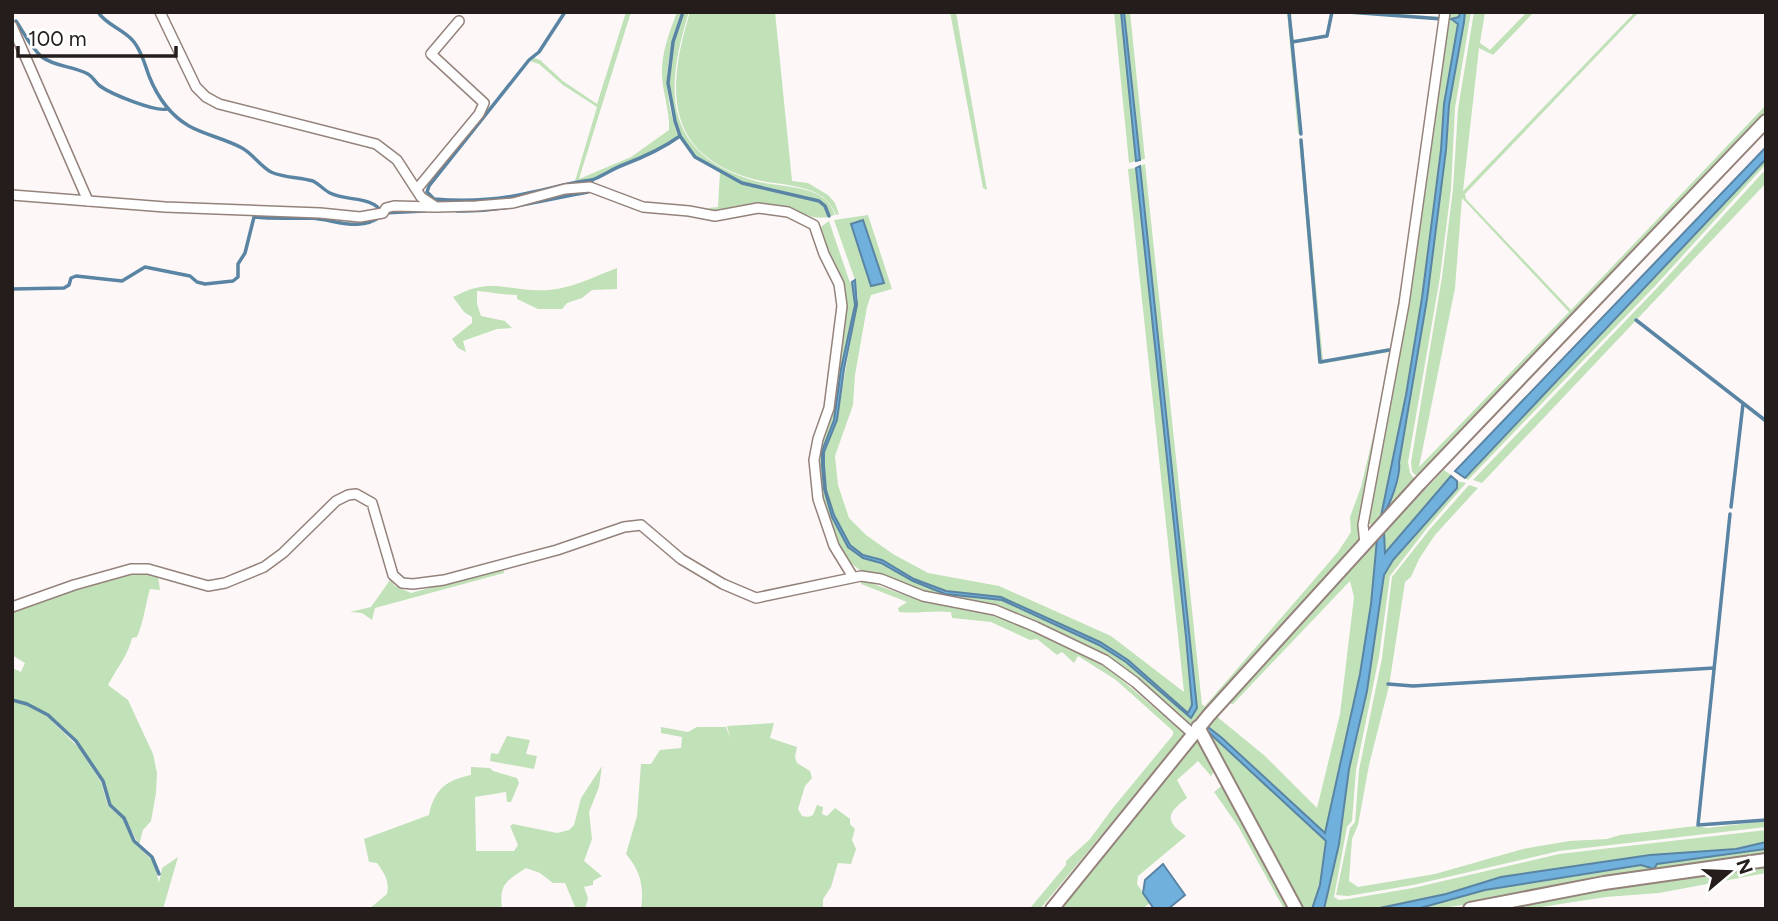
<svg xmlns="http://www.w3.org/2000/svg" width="1778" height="921" viewBox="0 0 1778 921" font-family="Figtree,sans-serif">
  <rect width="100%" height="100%" fill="#fdf8f7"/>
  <!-- green -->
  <g fill="#c1e1b8" fill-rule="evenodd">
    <path d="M626,12H631L579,179L631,157L669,130C670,112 663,94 662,76C661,54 669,33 677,12H681C666,60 661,88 678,136L657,151L621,164L607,173L592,179L575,181L597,107L563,85L539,64L530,61L534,58L540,60L563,81L597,104Z"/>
    <path d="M684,12H689C665,88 662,153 752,180C779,189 825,182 835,215L830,216L825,205L819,200L743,182L696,156L681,136L675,121L668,83L674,43Z"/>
    <path d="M690,12H775L792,181L808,183L828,195L835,203L839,214L836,215C824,182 782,187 753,179C663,154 667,87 690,12Z"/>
    <path d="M950,12H956L987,190L983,188Z"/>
    <path d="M1114,12H1121L1136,161L1129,163Z"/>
    <path d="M1124,12H1130L1145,159L1140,160Z"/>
    <path d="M1287,12H1290L1294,40L1326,35L1330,12H1374L1442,17L1441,20L1333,12L1328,37L1293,43L1302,134H1298Z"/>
    <path d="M1449,12H1460V17L1451,21L1458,24L1444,104L1441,150L1422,298L1406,395L1382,514L1400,471L1399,463L1427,299L1446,150L1449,105L1465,12H1471L1455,108L1451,189L1440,277L1408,462L1410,473L1416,481L1374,526L1368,523V519L1394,383L1417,239Z"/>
    <path d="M1474,12H1485L1480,43L1490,50L1527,12H1534L1493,55L1479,48L1463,191L1635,12H1639L1465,194L1466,199L1571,310L1766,105V114L1419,478L1412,472L1411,462L1442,277L1453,189L1458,109ZM1462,198L1569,312L1419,467L1455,288Z"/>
    <path d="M1302,138L1323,361L1390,348L1418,188L1402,294L1361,537L1200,718L1189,724L1136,680L1018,616L951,601L862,572L851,563L837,541L820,494L817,460L842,333L846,297L842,280L828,254L820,231L822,226L829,221L849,280L854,287L855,305L841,369L834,420L822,451V465L824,489L832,517L848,547L863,558L881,563L913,581L945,594L1002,600L1099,645L1126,662L1191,718L1197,708L1140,166L1145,164L1202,705L1205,706L1338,552L1351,532L1350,517L1361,487L1376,424L1389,352L1321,364L1318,363L1299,139Z"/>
    <path d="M1766,159V164L1655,286L1468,480L1465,478Z"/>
    <path d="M1136,168L1186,637L1192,705L1188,713L1161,688L1100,642L1001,597L946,591L914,579L882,560L863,555L850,545L834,515L826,490L824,452L837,420L858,297L855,280L834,220L868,215L892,289L871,295L867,307L855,375L853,405L835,456L838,485L849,518L866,535L893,554L928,573L999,586L1111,636L1184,692L1128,169ZM863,220L884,283H883L871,285L851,224Z"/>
    <path d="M1766,169V183L1482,483L1473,480L1657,288Z"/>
    <path d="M720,172L742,184L818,202L823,206L828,217C813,220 805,213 791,211C765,207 736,215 709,212V208L718,207Z"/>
    <path d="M617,268V289L592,290L582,298L567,303L562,309H538L517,299V295C504,295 491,292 477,291V304L481,316L505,321L512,328L497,329L463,341L466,352L458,348L452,339L472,323V317L464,312L453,297C493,275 510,293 549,290C574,288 595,276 617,268Z"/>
    <path d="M1444,470L1454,477L1451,476L1385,553L1384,532Z"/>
    <path d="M1457,481L1466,483L1428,527L1390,576L1379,657L1356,770L1352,821L1347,827L1334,897L1339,900L1348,899L1413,888L1559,854L1766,830V842L1736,849L1650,855L1501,877L1446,894L1375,909H1324L1339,844L1349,769L1359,730L1384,575L1393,560L1457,488Z"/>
    <path d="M1469,485L1478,488L1435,535L1419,559L1411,577L1405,582L1389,686L1369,765L1358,825L1352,839L1349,881L1358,887L1435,874L1523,849L1569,841L1607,839L1620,835L1696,826L1707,828L1766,821V827L1559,851L1413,885L1348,896L1336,895L1350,828L1355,822L1359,770L1382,658L1392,577L1430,529Z"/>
    <path d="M1377,539L1371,604L1360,674L1325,833L1223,738L1206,729L1326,842L1320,885L1312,909H1301L1204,727L1215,715L1265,756L1317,808L1340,714L1354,597L1350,581L1233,704L1226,703Z"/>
    <path d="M503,568L504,573L375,608L372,620L362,613L350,612L371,607L390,580L395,586L411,593Z"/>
    <path d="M142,573L158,577L160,590L150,589C145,606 144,621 137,637L132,638C128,656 116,669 108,685L128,700L153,754L157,773L156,793L151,821L143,830L139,845L125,818L111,805L104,781L77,741L49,715L27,703L12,699V668L21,672L25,663L12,655V613C48,600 105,572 142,573Z"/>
    <path d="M862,580L925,602L1001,617L1046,636L1109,669L1184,733V736L1040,909L1031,907L1066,865V861L1090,839L1112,809L1173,735V731L1116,680L1078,656L1074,663L1062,652L1057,655L1037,639L1030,640L991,622L952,618L951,612C933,610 916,614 899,612L898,608L907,602L861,584Z"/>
    <path d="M12,702L26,705L48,717L80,749L101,782L108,806L123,819L133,842L154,862L159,883L162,868L178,857L163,909H12Z"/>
    <path d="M774,723L770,738L797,747L795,757L797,763L810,771L812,778L805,786L798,809L802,816L808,817L813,815L817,805L823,807L822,814L827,816L835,808L850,819V824L855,829L852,840L856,849L851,864L838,863L831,887L823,899V909H641C644,886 641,872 626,854L637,816L641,764H651L660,750L681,748L682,737L661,733V727L688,732L697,727H726L730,738L727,726Z"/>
    <path d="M507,736L530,740L526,754L537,756L534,769L490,761L491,753L498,754Z"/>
    <path d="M1198,742L1215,770L1211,776L1198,761L1177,780L1187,798C1167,813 1164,821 1186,836L1138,876L1137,884L1150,903L1142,909H1056L1194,743Z"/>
    <path d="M602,766L599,787L589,812L592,839L584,861L602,876L593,881V885L584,887L588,898L585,909H576L565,883H553L540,873L526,868C506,881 499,884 502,909H369L387,894C390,881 384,873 377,863L369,862L364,839L429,815C434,790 446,780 471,775V767L490,768L493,771L517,778L519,783L511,802H507L506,792L475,797L476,851H514L518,845L510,826L513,824L557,833L569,830L574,825L581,798Z"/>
    <path d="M1220,787H1223L1226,790L1291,909H1284L1238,826L1214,792Z"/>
    <path d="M1766,849V856C1697,866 1627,874 1559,886C1512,894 1464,909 1417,909L1485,890L1641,865L1653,869L1657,864Z"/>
    <path d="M1766,866V873L1659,893L1606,897L1528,909H1492L1616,887Z"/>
  </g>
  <!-- water -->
  <g fill="#70b0dd" stroke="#5a84a3" stroke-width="2">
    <path d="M1121,12H1124L1140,160L1136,161Z"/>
    <path d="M1460,12H1465L1464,22L1449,105L1446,150L1427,299L1399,463C1401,474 1390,508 1381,516L1406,395L1422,298L1441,150L1444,104L1458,24L1451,19L1459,17Z"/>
    <path d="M1766,147V159L1465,478L1455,471Z"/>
    <path d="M1140,166L1197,708L1191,718L1126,662L1099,645L1002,600L945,594L913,581L881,563L863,558L848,547L832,517L824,489L822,465V451L834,420L841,369L855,305L852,282L855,280L857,305L844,369L837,420L824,452V465L826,490L834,515L850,545L863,555L882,560L914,579L946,591L1001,597L1100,642L1128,660L1188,713L1192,705L1186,637L1136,168Z"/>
    <path d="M863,220L884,283L871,286L851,224Z"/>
    <path d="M1451,476L1457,481V488L1393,560L1384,575L1367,691L1349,769L1339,844L1324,909H1312L1320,885L1326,841L1205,729L1208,727L1222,738L1325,833L1360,674L1371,604L1377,539L1384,532L1385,553Z"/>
    <path d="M1766,842V849L1657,864L1654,869L1641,865L1485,890L1417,909H1375L1446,894L1501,877L1650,855L1736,849Z"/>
    <path d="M1163,864L1185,895L1168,909H1154L1143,893L1145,880Z"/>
  </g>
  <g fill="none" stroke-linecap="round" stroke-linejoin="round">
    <!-- stream -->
    <g stroke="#5a84a3" stroke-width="3.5">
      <path d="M98,12C107,26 124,29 134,42C142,52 145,65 149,76C157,96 170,115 189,126C205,135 226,139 242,148C253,154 260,166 271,172C284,178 299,177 313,181C319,184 324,190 330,193C348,202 371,195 383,213L425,211"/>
      <path d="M565,12L539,52L529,60L429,186L427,192L434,199C467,202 500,200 533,192C553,188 571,182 592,180"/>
      <path d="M683,12L673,42L668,83L675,121L680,136L695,157L742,183L819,201L825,206L829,216"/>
      <path d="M1289,12L1301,134"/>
      <path d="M1348,12L1442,19"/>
      <path d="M16,21C24,33 31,48 42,57C55,67 74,66 88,74C93,77 96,83 100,86C111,94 155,112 167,109"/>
      <path d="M1292,42L1327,36L1332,12"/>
      <path d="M1301,140L1320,362L1389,350"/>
      <path d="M457,211C502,212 544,200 588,192L592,180C603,176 612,169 623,165C644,157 662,149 680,136"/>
      <path d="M12,289L64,288L69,285L71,278L76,276L122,281L145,267L190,276L197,282L205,284L233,281L238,277V264L245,253L254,217C273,219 291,218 310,218C334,219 360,233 381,216"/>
      <path d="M1636,320L1766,421"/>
      <path d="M1731,507L1743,404"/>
      <path d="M1730,514L1698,825L1766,820"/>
      <path d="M1388,684L1413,686L1714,668"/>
      <path d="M12,700L27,704L48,715L76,741L103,781L110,805L124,818L134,841L152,857L159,874"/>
    </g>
    <defs>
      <g id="minor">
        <path d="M160,12L196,87L206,97L219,104L376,144L397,160L421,197L436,207L476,206L513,203L565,189L590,187L643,207L689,211L715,216L758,208L788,212L814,225L824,254L839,284L842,306L829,408L818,439L814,460L818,499L834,546L853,577"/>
        <path d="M12,26L88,201"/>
        <path d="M417,189L479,114L484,103L431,54L459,21"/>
        <path d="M12,195L165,207L320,213L360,217L383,213L386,208L394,206L434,207"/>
        <path d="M1365,544L1363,525L1404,304L1445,12"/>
        <path d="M12,607L74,585L131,569H148L208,586L225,583L264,567L283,553L336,501L348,495L356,494L372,503L393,575L402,583L413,584L444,580L557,550L624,527L641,525L681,559L723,584L756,598L861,576L881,579L923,596L995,610L1036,627L1105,660L1135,682L1193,734"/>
      </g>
      <g id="secondary">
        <path d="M1198,727L1296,909"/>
        <path d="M1052,909L1209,715L1420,483L1766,121"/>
        <path d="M1470,909L1604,883L1766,860"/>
      </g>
    </defs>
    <!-- minor casing -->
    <use href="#minor" stroke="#94827b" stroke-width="12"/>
    <!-- secondary casing -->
    <use href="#secondary" stroke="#94827b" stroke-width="16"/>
    <!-- minor -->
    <use href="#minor" stroke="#fff" stroke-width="9"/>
    <!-- secondary -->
    <use href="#secondary" stroke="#fff" stroke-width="12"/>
  </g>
  <!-- border -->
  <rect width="1778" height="921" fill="none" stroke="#251d1b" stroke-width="28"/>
  <!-- north arrow -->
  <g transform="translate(1729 872) rotate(71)" stroke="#ffffff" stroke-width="5" paint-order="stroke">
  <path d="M0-5L12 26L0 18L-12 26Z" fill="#251d1b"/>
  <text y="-10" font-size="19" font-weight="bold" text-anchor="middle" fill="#251d1b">N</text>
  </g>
  <!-- scale -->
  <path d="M18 46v10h158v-10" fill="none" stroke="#251d1b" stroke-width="3.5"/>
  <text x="28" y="46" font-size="21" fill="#251d1b" stroke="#ffffff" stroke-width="5" paint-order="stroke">100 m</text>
</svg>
